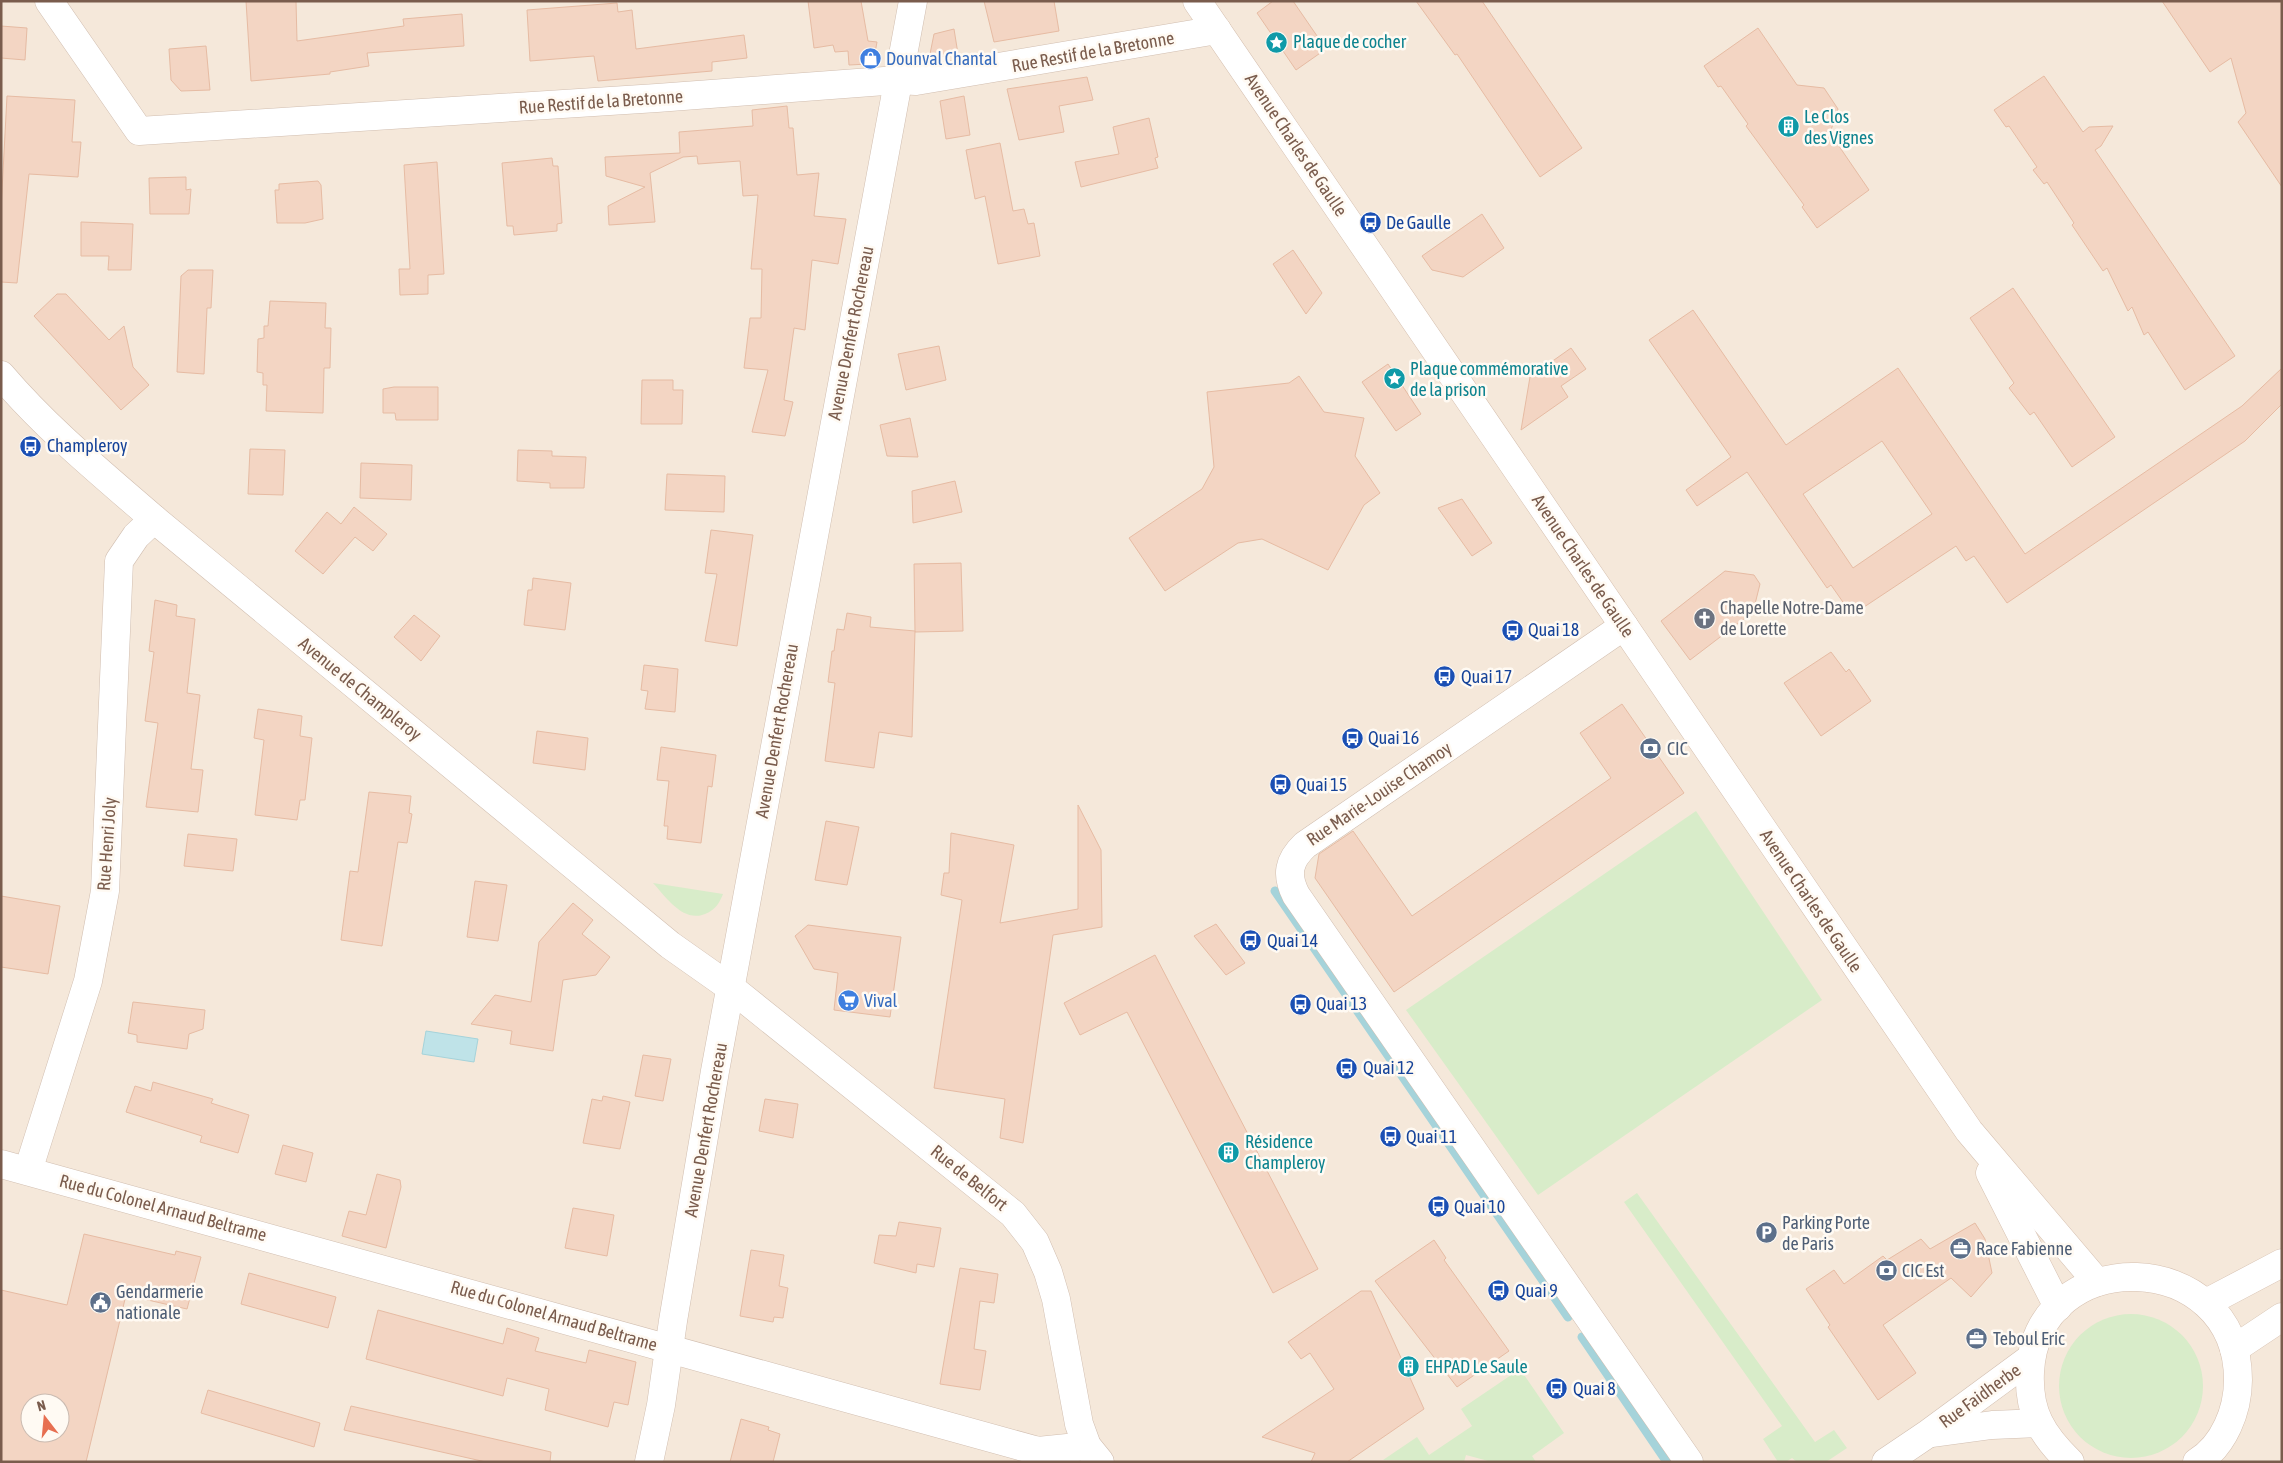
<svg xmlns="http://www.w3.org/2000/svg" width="2283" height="1463" viewBox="0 0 2283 1463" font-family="'Asap Condensed',sans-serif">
  <rect width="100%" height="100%" fill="#fdf6ec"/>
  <!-- residential -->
  <path fill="#f5e8da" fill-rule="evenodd" d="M1,1H2282V1462H1ZM30,1403H60V1433H30Z"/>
  <!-- green -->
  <g fill="#d8ecc9">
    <path d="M1696,811L1822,1000L1538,1195L1406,1010Z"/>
    <path d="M653,883L723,894C719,904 715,910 705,914C683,923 666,897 653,883Z"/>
    <path d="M1637,1193L1815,1442L1834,1430L1847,1448L1826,1462H1797L1792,1458L1786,1462H1778L1763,1439L1782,1426L1624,1202Z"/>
    <circle cx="2131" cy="1386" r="72"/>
    <path d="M1520,1369L1564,1433L1532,1456L1536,1462H1492L1466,1455L1464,1462L1383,1460L1417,1437L1429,1455L1472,1426L1461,1409Z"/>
  </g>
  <!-- water -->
  <path fill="#bfe3e8" stroke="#a5d3da" d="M426,1031L478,1039L474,1062L422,1054Z"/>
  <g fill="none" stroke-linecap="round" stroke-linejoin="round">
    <!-- stream -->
    <g stroke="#a5d3da" stroke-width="9">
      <path d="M1275,891L1568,1317"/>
      <path d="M1582,1337L1667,1462"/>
    </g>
  </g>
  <!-- building -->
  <g fill="#f3d5c3" stroke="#e6bba3" fill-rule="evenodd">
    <path d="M246,1H296L297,41L404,26L403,19L462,14L464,46L367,53L369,66L330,72V74L251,81Z"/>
    <path d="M808,1H861L868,41L877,42L874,58L868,64L849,65L848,51L835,52L833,45L814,48Z"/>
    <path d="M984,1H1054L1059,31L994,42Z"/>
    <path d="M1273,1H1293L1326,49L1296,70L1257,13Z"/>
    <path d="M1416,1H1482L1582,148L1540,177L1457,54L1455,55Z"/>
    <path d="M2162,1H2282V187L2238,122L2246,113L2231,58L2210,72Z"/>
    <path d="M617,3L618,12L632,10L636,49L744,35L747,58L712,62V71L598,81L594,56L530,61L527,10Z"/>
    <path d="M1,26L27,28L25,60L1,58Z"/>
    <path d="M1758,28L1797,85L1824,88L1838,109L1830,133L1869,190L1817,228L1802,207L1804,205L1746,126L1748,124L1721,86L1718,87L1704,66Z"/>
    <path d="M954,29L958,54L929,59L934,34Z"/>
    <path d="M206,46L210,90L181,91L171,80L169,49Z"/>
    <path d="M2044,76L2083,132L2089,127L2113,126L2101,146L2095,150L2235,356L2185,390L2148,332L2144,335L2132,307L2128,311L2107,268L2103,271L2072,225L2074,223L2047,182L2044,184L2033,170L2037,167L2009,126L2006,127L1994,110Z"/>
    <path d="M1087,77L1093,100L1059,106L1064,132L1019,140L1007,89Z"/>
    <path d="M7,96L75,100L72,142H81L78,177L29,174L17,283L1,282V210Z"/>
    <path d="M964,96L970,135L946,139L940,101Z"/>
    <path d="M787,106L789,128H793L797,175L819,173L814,216L846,219L838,264L812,260L805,330L794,328L784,400L793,402L785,436L752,432L768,370L744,368L750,318H761L762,269H751L758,195L743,196L740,161L698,164L697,156L683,157L650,173L655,222L609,225L608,206L645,187L606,176L605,157L680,153L679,132L753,126L752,110Z"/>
    <path d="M1149,118L1158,157L1155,158L1158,168L1081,187L1075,162L1119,154L1113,127Z"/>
    <path d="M1000,143L1013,211L1024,209L1028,224L1034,223L1040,256L998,264L985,196L975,199L966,150Z"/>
    <path d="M552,158L553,166H558L562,223L557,224V231L514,235L513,226H507L502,163Z"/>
    <path d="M437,162L444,274L428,275V294L400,295L399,269H410L404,165Z"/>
    <path d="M186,177V190L191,189L189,214H150L149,178Z"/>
    <path d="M318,181L321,185L323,219L305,223H277L275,190H279V184Z"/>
    <path d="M1482,214L1504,248L1463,277L1432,270L1422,256Z"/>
    <path d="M81,222L133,224L131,270H108L109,256H81Z"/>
    <path d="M1293,250L1322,293L1306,314L1273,264Z"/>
    <path d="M188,270H213L211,308H207L204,374L177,372L181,276Z"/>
    <path d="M2013,288L2115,437L2072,467L2034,412L2030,415L2009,388L2014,383L1970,318Z"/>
    <path d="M57,294H66L109,340L124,326L133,367L149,385L121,410L34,316Z"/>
    <path d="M270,301L326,303L325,328H331L330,368H324L323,413L266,411L267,385H263V373L257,372L258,339L264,338V326H268Z"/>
    <path d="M1693,310L1786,445L1898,368L2025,554L2242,406L2282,368V404L2245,441L2007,603L1974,556L1966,561L1956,546L1852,615L1831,585L1827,588L1747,472L1697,506L1686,490L1731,457L1649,340ZM1882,441L1932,514L1853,568L1803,494Z"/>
    <path d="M939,346L946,380L906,390L898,354Z"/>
    <path d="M1571,348L1586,369L1561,386L1568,397L1521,430L1530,377Z"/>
    <path d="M1388,364L1421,414L1396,431L1362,382Z"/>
    <path d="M1299,376L1324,412L1364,418L1355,456L1380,493L1364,505L1328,570L1262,539L1238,543L1165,591L1129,538L1202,489L1214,467L1207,392L1289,383Z"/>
    <path d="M642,380H673V390H683L682,424H641Z"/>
    <path d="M394,387H438V420H396L395,413H383V389Z"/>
    <path d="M910,418L918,457L887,456L880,425Z"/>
    <path d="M250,449L285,450L283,495L248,494Z"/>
    <path d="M518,450L552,451V456L586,457L584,488H550V483L517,481Z"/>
    <path d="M361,463L412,465L411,500L360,498Z"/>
    <path d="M667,474L725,476L724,512L665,510Z"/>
    <path d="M955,481L962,512L913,523L912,491Z"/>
    <path d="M1462,499L1492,543L1472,556L1438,508Z"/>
    <path d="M354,507L387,534L373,551L355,537L323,574L295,551L327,512L341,524Z"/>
    <path d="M711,530L753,535L737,646L705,641L717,574L705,573Z"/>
    <path d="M961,563L963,631L915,632L914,564Z"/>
    <path d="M1725,571L1754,575L1760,584L1753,612L1690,660L1661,621Z"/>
    <path d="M533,578L571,583L565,630L524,625L528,590H532Z"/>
    <path d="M155,600L177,605L176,616L195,619L187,693L200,695L191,769L203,770L198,812L146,807L158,723L145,721L154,652L149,651Z"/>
    <path d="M847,613L871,617L870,627L915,631L912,737L879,732L874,768L825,761L835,683L828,682L832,651H834L837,629L844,630Z"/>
    <path d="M414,615L440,636L421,661L394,637Z"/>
    <path d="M1831,652L1846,672L1849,669L1871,701L1821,736L1784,683Z"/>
    <path d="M644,665L678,669L675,712L645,709L648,691L641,690Z"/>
    <path d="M1622,704L1684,793L1394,992L1315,878L1319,854L1353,831L1412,916L1611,778L1580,733Z"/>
    <path d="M258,709L302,716L300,736L312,738L305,800H300L297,820L255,815L264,740L254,738Z"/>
    <path d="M537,731L588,738L585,770L533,763Z"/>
    <path d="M661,747L716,755L712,787L708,786L701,843L667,839L668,826H664L669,781L657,780Z"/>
    <path d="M369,792L411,796L409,813L412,814L407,843L398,842L382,946L341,940L350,871L358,872Z"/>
    <path d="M1078,805L1101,850L1102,927L1053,935L1023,1143L1000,1138L1005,1099L934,1088L962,900L941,895L944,873H949L951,833L1014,845L1000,923L1078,909Z"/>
    <path d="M826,821L859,827L847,885L815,880Z"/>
    <path d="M188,834L237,839L233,871L184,866Z"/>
    <path d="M475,881L507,885L498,941L467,937Z"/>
    <path d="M1,896L60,906L48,974L1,967Z"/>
    <path d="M573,903L593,920L582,934L610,957L596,975L563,980L553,1051L510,1044L512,1031L471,1024L495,995L531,1002L539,942Z"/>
    <path d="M1216,924L1245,963L1226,975L1194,936Z"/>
    <path d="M808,925L901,937L890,1017L834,1010L838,973L814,969L795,936Z"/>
    <path d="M1155,955L1318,1269L1273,1293L1127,1012L1080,1035L1064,1003Z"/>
    <path d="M133,1002L205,1010L203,1029L189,1034L187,1049L137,1042V1035L128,1033Z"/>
    <path d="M643,1055L671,1059L663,1101L635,1096Z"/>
    <path d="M153,1082L213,1099L211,1103L249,1115L238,1153L200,1142L202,1136L126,1112L135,1086L151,1091Z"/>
    <path d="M603,1096L630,1102L620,1149L583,1143L592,1099L602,1101Z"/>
    <path d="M765,1099L798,1104L793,1138L759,1131Z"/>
    <path d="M283,1145L313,1153L306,1182L275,1174Z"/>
    <path d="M377,1174L400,1180L401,1187L386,1248L342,1236L349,1211L366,1215Z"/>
    <path d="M573,1208L614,1215L607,1256L565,1248Z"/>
    <path d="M899,1222L941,1228L934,1267L917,1264L916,1273L874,1263L879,1235L896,1236Z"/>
    <path d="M1975,1223L1985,1239L1992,1273L1971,1297L1951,1278L1883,1325L1916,1373L1878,1400L1828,1327L1830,1325L1806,1289L1834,1270L1844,1284L1883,1256L1887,1260L1921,1239L1930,1249Z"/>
    <path d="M84,1234L175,1255L176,1251L201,1257L187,1309L126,1295L86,1462H1V1290L67,1305ZM30,1403H60V1433H30Z"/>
    <path d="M1434,1240L1446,1258L1444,1260L1509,1351L1457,1387L1375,1281Z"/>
    <path d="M751,1250L784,1255L779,1286L788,1288L787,1293L783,1318L774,1317L773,1322L740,1316Z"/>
    <path d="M960,1268L998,1274L994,1303L980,1301L974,1349L986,1351L980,1390L940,1384Z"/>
    <path d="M249,1273L336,1297L328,1328L241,1304Z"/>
    <path d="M1361,1291H1371L1424,1409L1347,1462H1311L1315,1453L1262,1437L1334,1389L1310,1353L1301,1359L1288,1342Z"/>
    <path d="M378,1310L503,1344L507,1328L539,1338L535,1351L586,1363L589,1350L636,1362L628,1405L614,1402L608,1427L545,1410L549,1389L507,1378L503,1396L366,1359Z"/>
    <path d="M208,1390L320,1423L314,1447L201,1413Z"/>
    <path d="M351,1406L551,1452L550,1462H486L344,1430Z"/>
    <path d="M741,1419L769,1427L768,1430L780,1434L773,1462H730Z"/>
  </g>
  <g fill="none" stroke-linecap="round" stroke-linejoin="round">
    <defs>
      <g id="minor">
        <path d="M49,1L139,131L657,98L898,80L916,81L1217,30"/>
        <path d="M1,375C47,429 101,473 154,519L670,945L731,988L1013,1214L1035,1242L1048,1272L1056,1299L1079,1424L1087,1446L1100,1462"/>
        <path d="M1624,626L1305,845C1288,861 1286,875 1296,895L1689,1462"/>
        <path d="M1,1164L1038,1451L1087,1446"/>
        <path d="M28,1171L88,981L105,891L119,561L136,536L154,519"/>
        <path d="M1933,1433L1992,1425L2038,1423"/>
        <path d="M1886,1462L1929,1433L2031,1358"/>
      </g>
      <path id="tertiary" d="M649,1462L661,1405L673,1321L715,1071L913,1"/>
      <g id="secondary">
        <path d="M1197,1L1969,1131L2097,1282"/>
        <path d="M1990,1173L2058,1307"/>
        <path d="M2206,1303L2282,1263"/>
        <path d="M2234,1349L2282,1317"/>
        <path d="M2070,1462C2042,1435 2028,1412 2030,1372C2037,1241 2238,1247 2238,1380C2238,1410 2224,1446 2197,1462"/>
      </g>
    </defs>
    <!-- minor casing -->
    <use href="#minor" stroke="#d1beb0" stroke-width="29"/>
    <!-- tertiary casing -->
    <use href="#tertiary" stroke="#d1beb0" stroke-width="29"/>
    <!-- secondary casing -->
    <use href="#secondary" stroke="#d6c0b0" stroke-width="29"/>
    <!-- minor -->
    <use href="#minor" stroke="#fff" stroke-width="28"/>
    <!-- tertiary -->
    <use href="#tertiary" stroke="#fff" stroke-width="28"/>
    <!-- secondary -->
    <use href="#secondary" stroke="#fff" stroke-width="28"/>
  </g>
  <!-- icons -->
  <defs>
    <symbol id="sight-disc" viewBox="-11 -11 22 22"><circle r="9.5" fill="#0f9aa8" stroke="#fffaf3"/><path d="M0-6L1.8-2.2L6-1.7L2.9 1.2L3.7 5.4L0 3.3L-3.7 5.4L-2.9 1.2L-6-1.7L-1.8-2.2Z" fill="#fff"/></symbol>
    <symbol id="shop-disc" viewBox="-11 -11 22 22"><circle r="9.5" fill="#3f7fe0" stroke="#fffaf3"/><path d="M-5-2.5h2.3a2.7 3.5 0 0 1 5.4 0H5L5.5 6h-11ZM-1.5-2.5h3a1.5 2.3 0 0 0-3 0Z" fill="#fff"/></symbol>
    <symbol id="building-disc" viewBox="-11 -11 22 22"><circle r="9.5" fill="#0f9aa8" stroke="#fffaf3"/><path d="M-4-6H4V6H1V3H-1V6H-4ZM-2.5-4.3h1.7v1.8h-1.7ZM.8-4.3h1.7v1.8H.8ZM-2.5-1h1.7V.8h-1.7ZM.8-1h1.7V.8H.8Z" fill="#fff"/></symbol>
    <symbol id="bus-disc" viewBox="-11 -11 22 22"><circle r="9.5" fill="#1a4fb4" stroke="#fffaf3"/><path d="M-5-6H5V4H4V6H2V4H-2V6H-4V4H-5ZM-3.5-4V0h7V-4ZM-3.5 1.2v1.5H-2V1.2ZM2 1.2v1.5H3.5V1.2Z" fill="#fff"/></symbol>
    <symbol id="church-disc" viewBox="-11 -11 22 22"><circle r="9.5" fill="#6b7280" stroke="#fffaf3"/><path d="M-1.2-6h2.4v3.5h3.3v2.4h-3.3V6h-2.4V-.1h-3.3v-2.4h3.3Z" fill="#fff"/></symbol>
    <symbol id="bank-disc" viewBox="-11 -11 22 22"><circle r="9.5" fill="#5c6f8a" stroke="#fffaf3"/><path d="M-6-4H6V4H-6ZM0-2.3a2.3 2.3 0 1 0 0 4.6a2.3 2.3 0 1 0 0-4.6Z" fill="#fff"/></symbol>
    <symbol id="supermarket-disc" viewBox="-11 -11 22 22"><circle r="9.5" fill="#3f7fe0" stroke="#fffaf3"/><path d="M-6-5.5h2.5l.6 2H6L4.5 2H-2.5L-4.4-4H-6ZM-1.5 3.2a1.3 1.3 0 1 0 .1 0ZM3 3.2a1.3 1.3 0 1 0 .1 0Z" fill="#fff"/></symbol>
    <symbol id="parking-disc" viewBox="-11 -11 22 22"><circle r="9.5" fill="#5c6f8a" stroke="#fffaf3"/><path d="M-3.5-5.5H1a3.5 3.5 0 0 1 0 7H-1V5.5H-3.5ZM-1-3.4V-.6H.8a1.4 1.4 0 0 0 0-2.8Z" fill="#fff"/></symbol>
    <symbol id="office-disc" viewBox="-11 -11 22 22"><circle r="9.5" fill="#5c6f8a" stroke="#fffaf3"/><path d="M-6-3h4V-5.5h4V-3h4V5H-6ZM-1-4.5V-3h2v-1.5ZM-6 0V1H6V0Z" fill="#fff"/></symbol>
    <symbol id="civic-disc" viewBox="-11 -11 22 22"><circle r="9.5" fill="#5c6f8a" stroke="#fffaf3"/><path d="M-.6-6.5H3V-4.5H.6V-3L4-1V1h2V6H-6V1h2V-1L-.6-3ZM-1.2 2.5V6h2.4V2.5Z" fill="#fff"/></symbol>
  </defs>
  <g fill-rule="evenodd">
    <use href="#sight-disc" x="1264" y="30" width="25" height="25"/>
    <use href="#shop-disc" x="858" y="46" width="25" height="25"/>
    <use href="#building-disc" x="1776" y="114" width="25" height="25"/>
    <use href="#bus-disc" x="1358" y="210" width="25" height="25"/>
    <use href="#sight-disc" x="1382" y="366" width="25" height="25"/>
    <use href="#bus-disc" x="18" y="434" width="25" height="25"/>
    <use href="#church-disc" x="1692" y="606" width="25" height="25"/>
    <use href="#bus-disc" x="1500" y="618" width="25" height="25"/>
    <use href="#bus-disc" x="1432" y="664" width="25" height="25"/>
    <use href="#bus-disc" x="1340" y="726" width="25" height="25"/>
    <use href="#bank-disc" x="1638" y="736" width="25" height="25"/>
    <use href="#bus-disc" x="1268" y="772" width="25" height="25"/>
    <use href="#bus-disc" x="1238" y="928" width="25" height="25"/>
    <use href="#supermarket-disc" x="836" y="988" width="25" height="25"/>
    <use href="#bus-disc" x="1288" y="992" width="25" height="25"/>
    <use href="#bus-disc" x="1334" y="1056" width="25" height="25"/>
    <use href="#bus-disc" x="1378" y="1124" width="25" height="25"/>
    <use href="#building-disc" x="1216" y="1140" width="25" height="25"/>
    <use href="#bus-disc" x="1426" y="1194" width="25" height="25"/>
    <use href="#parking-disc" x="1754" y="1220" width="25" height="25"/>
    <use href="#office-disc" x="1948" y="1236" width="25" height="25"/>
    <use href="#bank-disc" x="1874" y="1258" width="25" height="25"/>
    <use href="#bus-disc" x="1486" y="1278" width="25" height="25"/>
    <use href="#civic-disc" x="88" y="1290" width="25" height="25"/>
    <use href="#office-disc" x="1964" y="1326" width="25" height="25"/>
    <use href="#building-disc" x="1396" y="1354" width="25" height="25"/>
    <use href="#bus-disc" x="1544" y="1376" width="25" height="25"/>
  </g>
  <g text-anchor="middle" stroke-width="5" stroke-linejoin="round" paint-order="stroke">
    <!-- culture labels -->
    <g font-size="18" fill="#0d838f" stroke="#fffaf3" text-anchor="start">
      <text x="1293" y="48">Plaque de cocher</text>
      <text x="1804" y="123">Le Clos<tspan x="1804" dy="21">des Vignes</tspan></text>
      <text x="1410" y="375">Plaque commémorative<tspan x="1410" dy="21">de la prison</tspan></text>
      <text x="1245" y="1148">Résidence<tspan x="1245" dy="21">Champleroy</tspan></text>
      <text x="1425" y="1373">EHPAD Le Saule</text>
    </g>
    <!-- street labels -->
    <g font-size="18" fill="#7a5c4d" stroke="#fffaf3">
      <text transform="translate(1093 52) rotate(-10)" y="6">Rue Restif de la Bretonne</text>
      <text transform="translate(601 102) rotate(-4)" y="6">Rue Restif de la Bretonne</text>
      <text transform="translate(1296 145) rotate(56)" y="6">Avenue Charles de Gaulle</text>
      <text transform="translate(851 333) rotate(-79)" y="6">Avenue Denfert Rochereau</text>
      <text transform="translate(1583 566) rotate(56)" y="6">Avenue Charles de Gaulle</text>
      <text transform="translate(360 689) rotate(39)" y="6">Avenue de Champleroy</text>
      <text transform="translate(777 731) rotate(-80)" y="6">Avenue Denfert Rochereau</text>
      <text transform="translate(1379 794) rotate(-34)" y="6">Rue Marie-Louise Chamoy</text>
      <text transform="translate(107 844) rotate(-86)" y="6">Rue Henri Joly</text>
      <text transform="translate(1811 901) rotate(56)" y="6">Avenue Charles de Gaulle</text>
      <text transform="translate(706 1130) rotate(-80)" y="6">Avenue Denfert Rochereau</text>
      <text transform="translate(969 1178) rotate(39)" y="6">Rue de Belfort</text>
      <text transform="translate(163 1208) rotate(15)" y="6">Rue du Colonel Arnaud Beltrame</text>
      <text transform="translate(554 1316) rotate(16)" y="6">Rue du Colonel Arnaud Beltrame</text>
      <text transform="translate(1980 1396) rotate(-36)" y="6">Rue Faidherbe</text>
    </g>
    <!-- shop labels -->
    <g font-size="18" fill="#366cbe" stroke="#fffaf3" text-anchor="start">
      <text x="886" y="65">Dounval Chantal</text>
      <text x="864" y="1007">Vival</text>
    </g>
    <!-- transit labels -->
    <g font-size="18" fill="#164399" stroke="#fffaf3" text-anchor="start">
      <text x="1386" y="229">De Gaulle</text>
      <text x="47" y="452">Champleroy</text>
      <text x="1528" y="636">Quai 18</text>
      <text x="1461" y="683">Quai 17</text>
      <text x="1368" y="744">Quai 16</text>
      <text x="1296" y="791">Quai 15</text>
      <text x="1267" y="947">Quai 14</text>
      <text x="1316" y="1010">Quai 13</text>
      <text x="1363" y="1074">Quai 12</text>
      <text x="1406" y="1143">Quai 11</text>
      <text x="1454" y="1213">Quai 10</text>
      <text x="1515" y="1297">Quai 9</text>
      <text x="1573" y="1395">Quai 8</text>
    </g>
    <!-- worship labels -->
    <g font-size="18" fill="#5b616d" stroke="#fffaf3" text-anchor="start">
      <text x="1720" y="614">Chapelle Notre-Dame<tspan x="1720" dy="21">de Lorette</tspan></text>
    </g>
    <!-- service labels -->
    <g font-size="18" fill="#4e5e75" stroke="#fffaf3" text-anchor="start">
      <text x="1667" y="755">CIC</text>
      <text x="1782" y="1229">Parking Porte<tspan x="1782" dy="21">de Paris</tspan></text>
      <text x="1976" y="1255">Race Fabienne</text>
      <text x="1902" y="1277">CIC Est</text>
      <text x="116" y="1298">Gendarmerie<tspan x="116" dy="21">nationale</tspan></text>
      <text x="1993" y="1345">Teboul Eric</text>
    </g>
  </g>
  <!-- border -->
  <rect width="2283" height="1463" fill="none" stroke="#7a5c4d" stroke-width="5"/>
  <!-- north arrow -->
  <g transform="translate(45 1418) rotate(344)"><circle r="24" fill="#fffaf3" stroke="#cabbb1"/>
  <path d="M0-4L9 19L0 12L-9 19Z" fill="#e76f51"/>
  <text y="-8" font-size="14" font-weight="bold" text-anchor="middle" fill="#7a5c4d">N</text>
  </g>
</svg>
